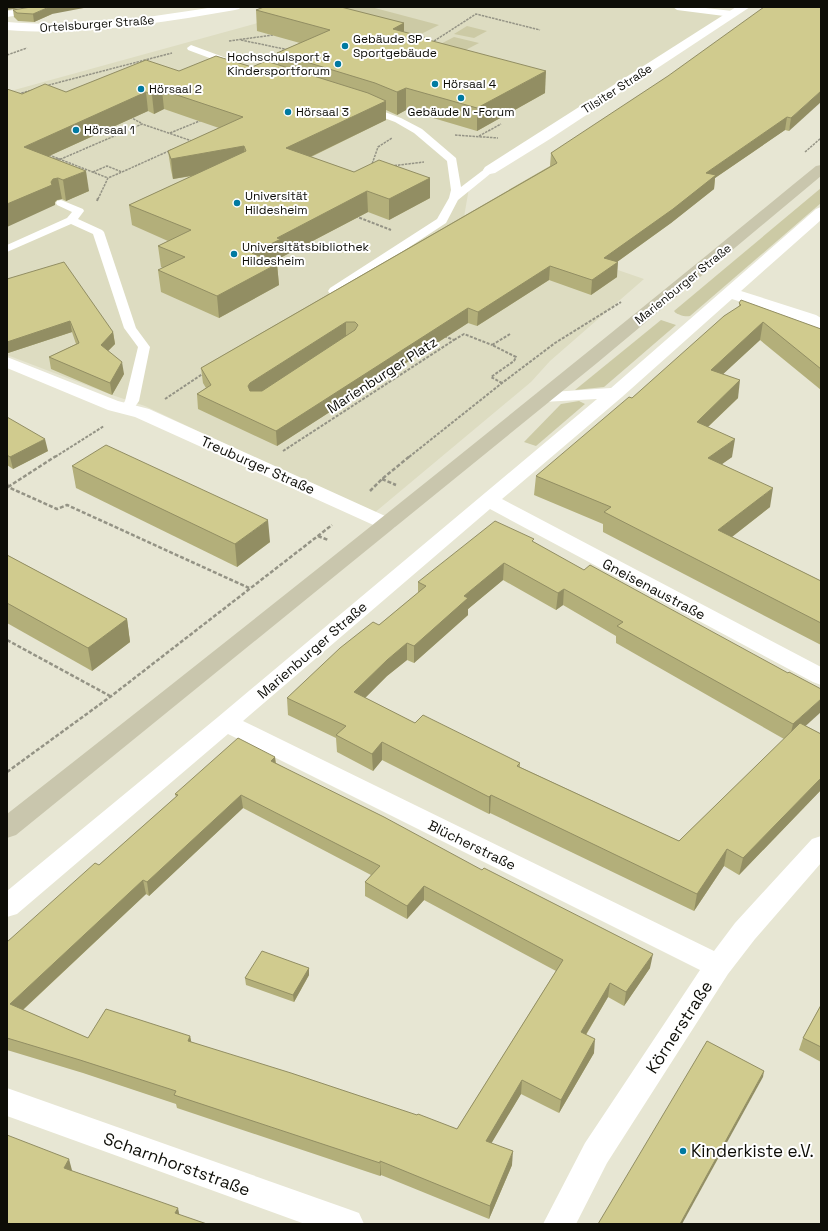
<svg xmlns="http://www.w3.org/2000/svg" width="828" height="1231" viewBox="0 0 828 1231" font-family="'Space Grotesk',sans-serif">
  <rect width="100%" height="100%" fill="#e7e6d3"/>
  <!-- built -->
  <path fill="#dddcc1" d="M316,7H696L732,14L469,188L464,217L644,279L550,361L531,382L373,514L145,406L112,395L7,355V92Z"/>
  <!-- green -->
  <g fill="#cccaa5">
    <path d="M344,7H371L439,25L417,36L330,13Z"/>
    <path d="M467,26L487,31L474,38L454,34Z"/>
    <path d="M454,37L479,43L448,59L423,53Z"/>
    <path d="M821,188V203L690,316C685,317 677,315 674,311Z"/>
    <path d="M661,320L676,325L604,387L575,390Z"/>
    <path d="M579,401L585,404L536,446L524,442L561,404Z"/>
  </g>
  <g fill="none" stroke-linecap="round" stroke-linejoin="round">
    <!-- path-far2 -->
    <g stroke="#949385" stroke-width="1.5" stroke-dasharray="2.5 1" stroke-linecap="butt">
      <path d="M241,40L289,50"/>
      <path d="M229,41L273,35"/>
      <path d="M431,43L476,14L540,30"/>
      <path d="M7,55L27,48"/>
      <path d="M45,86L172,53"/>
      <path d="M18,94L33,90"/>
      <path d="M130,117L141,123"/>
      <path d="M170,133L202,120"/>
      <path d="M455,135L498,138"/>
      <path d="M479,136L501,124"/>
      <path d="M805,152L821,138"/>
      <path d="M49,155L108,178"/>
      <path d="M53,159H61L142,124L192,141L190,142"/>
      <path d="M391,166L424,162"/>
      <path d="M371,167L378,147L392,138"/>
      <path d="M93,172L107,166L122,172L171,150"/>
      <path d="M98,199L108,178L122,172"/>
    </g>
    <!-- path-far1 -->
    <g stroke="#949385" stroke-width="2" stroke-dasharray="3 1.5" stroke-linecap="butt">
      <path d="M97,201L98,198"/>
      <path d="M355,216L391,230"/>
      <path d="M454,340L464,334L492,345"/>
      <path d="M502,383L491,377L514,361L516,357L492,345L510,334"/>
      <path d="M165,399L204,373"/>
      <path d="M283,451L454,340L444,336"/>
      <path d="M55,457L104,426"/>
      <path d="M409,457L502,383L555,343L621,302"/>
    </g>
    <!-- path -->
    <g stroke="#949385" stroke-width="2.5" stroke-dasharray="4 2" stroke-linecap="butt">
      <path d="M382,479L396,485"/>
      <path d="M7,484L8,487L57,509L67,505L249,588"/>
      <path d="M8,487L56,456"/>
      <path d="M370,491L382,479L410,456"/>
      <path d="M318,536L328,540"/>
      <path d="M7,640L110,696"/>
      <path d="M7,772L110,697L332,525"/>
    </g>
    <!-- service -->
    <g fill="#fff" fill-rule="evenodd">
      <path d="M39,7H57L53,10L7,17V11Z"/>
      <path d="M673,7H697L732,11L736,14L732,17L677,10Z"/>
      <path d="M191,45L237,62L239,64L237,66H231L188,50L187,48Z"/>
      <path d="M366,105L401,118L422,129L456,158L461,187L486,168L490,167L495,170L458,200L446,223L338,294H330L328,291L330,288L437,219L449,198L451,190L447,161L414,133L395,122L363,110L361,108Z"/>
      <path d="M61,200L83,209L84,211L78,219L102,230L104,232L136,328L150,347L139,401L132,411H122L120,408L125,401L138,347L124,328L93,234L71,224L7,252V245L67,218L72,212L57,205L56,203L57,201Z"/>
    </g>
    <!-- minor -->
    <g fill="#fff" fill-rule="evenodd">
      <path d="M214,7H241L239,9L235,10C159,23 84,36 7,30V22C77,28 145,18 214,7Z"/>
      <path d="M736,7H750L550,139L495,173L490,174L485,173L483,170L485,167Z"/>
      <path d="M821,207V220L741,291L816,315L821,318V330L804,323L732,299L622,397L502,499L821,667V685L813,682L490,509L243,721L714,951L735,923L812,839L821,836V863L755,939L728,974L607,1163L576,1224H543L585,1143L700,970L228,734L17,914L7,917V891L218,717L597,399L543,402L537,401L534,397L537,393L611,388L816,209Z"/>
      <path d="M7,357L118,401L149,409L394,520L397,524L394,528L387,530L380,528L135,417L108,410L7,368Z"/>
      <path d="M7,1088L348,1209L359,1213L364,1224H305L7,1116Z"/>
    </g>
    <!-- secondary -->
    <path fill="#c9c6ad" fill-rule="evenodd" d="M821,165V176L597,363L16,835L7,838V814C279,601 549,385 816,166Z"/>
  </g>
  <!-- wall -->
  <g fill="#b3af7a" fill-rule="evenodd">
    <path d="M821,7L789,131L785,130L715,178L714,189L671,223L617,262V277L591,295L549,280L477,326L468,323L277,446L198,409L197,394L206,388L203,383L201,368L550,166L551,153Z"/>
    <path d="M13,10L52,14L34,22L18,21L14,17Z"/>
    <path d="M256,10L404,23V32L427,40L545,93L477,131L406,110L397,115L386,110V120L311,157L354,172L430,178V198L389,220L368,212L282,257V260L276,263L277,264L279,285L219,318L161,292L158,270L163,268L161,267L158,246L168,241L132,225L129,205L192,176L173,179L171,170L168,151L219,128L164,109L154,114L148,111L49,156L89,191L66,201L62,199L57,200L55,202V205L22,94L66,92L179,71L278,65L277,53L300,43L257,31Z"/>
    <path d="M7,279L113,332L115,344L108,351L124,374L112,395L51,369L49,357L76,344L72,332L8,353L7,349Z"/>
    <path d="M739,303L821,329V390L760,340L723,374L738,398L708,427L732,457L722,464L770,507L732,537L821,581V645L603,532V524L534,495L536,476L632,398L739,306Z"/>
    <path d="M7,417L48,451L13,469L7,465Z"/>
    <path d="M72,466L270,542L237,567L76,488Z"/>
    <path d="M534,542L806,726L821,734V790L739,875L724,866L694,911L490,813L489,814L382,760L373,771L337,752L336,738L288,715L287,698L379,625L418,593V582ZM503,580L556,610L563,605L616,636V643L784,739L679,841L520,767V763L415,723L365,698L387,676L407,660L414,663L468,615V609Z"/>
    <path d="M7,555L127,619L130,642L92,671L7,623Z"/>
    <path d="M275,757L276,763L650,968L624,1006L608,997L586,1035L594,1053L559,1113L521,1094L491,1143L512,1165L489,1219L381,1175L380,1176L177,1108L176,1104L83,1073L7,1050V942L99,865L176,797L175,794ZM243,808L371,875L365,882V896L407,919L424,900L556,971L457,1129L191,1042L190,1036L88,1038L23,1010L146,894L149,896Z"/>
    <path d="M309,968V975L294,1002L246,985L245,978Z"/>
    <path d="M821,1005V1062L799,1050L803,1038Z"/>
  </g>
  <!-- shaded-wall -->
  <g fill="#928e63">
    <path d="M7,7H28L7,10Z"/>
    <path d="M49,7H89L52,14L34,22L33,14Z"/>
    <path d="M404,23V44L393,29Z"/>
    <path d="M546,71L545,93L477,131V108Z"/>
    <path d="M406,88V110L397,115V92Z"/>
    <path d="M162,90L164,109L154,114L152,95Z"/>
    <path d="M821,91V102L789,131L791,118Z"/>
    <path d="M146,92L148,111L27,166L24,147Z"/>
    <path d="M386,101V120L287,168L286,148Z"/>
    <path d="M787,117L785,130L715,178L714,189L671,223L603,272L604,258L706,173Z"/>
    <path d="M244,146L246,166L173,179L171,159Z"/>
    <path d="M86,171L89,191L66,201L63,180Z"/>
    <path d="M58,178L62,199L57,200L55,202V205L7,227V204L51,182L53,179Z"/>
    <path d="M430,178V198L389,220V199Z"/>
    <path d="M367,191L368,212L282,257V260L254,275L252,253L277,238Z"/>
    <path d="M618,262L617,277L591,295L592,280Z"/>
    <path d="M277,264L279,285L219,318L217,296Z"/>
    <path d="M550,266L549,280L477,326L478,312Z"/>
    <path d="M468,308V323L277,446L276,431Z"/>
    <path d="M70,321L72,332L8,353L7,346V342Z"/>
    <path d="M346,322V337L249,401L248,386L250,383Z"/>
    <path d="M763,322L760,340L708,388L711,370Z"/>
    <path d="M113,332L115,344L103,356L101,345Z"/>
    <path d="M122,362L124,374L112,395L110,383Z"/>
    <path d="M740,380L738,398L694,440L697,422Z"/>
    <path d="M45,439L48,451L13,469L10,457Z"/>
    <path d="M735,439L732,457L705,476L708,458Z"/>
    <path d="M773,488L770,507L715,550L718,530Z"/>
    <path d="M268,520L270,542L237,567L235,544Z"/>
    <path d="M504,563L503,580L468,609V615L414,663V646L464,596Z"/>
    <path d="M564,589L563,605L556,610L558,593Z"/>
    <path d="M127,619L130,642L92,671L88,648Z"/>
    <path d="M407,643V660L387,676L354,709V692L387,660Z"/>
    <path d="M821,699V712L789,741L793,724Z"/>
    <path d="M382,742V760L373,771L372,754Z"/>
    <path d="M275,757L276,771L271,761Z"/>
    <path d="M821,778V790L739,875L743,858Z"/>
    <path d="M241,795L243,808L149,896L147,882Z"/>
    <path d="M491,795L490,813L489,814V797Z"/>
    <path d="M727,849L724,866L694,911L697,894Z"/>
    <path d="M143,880L146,894L14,1018L10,1004Z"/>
    <path d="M424,886V900L407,919V906Z"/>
    <path d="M653,954L650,968L624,1006L626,992Z"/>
    <path d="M309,968V975L294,1002L293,995Z"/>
    <path d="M610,983L608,997L579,1046L581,1032Z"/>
    <path d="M190,1036L193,1050L188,1041Z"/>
    <path d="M595,1039L594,1053L559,1113L561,1100Z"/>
    <path d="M764,1071L763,1077L682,1224H680Z"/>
    <path d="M522,1080L521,1094L485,1154L486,1141Z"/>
    <path d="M513,1151L512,1165L489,1219L490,1206Z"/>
    <path d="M69,1159L73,1174L64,1168Z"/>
    <path d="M380,1161L381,1175L380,1176Z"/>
    <path d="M178,1208L181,1223L175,1213Z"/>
  </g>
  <!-- building -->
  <g fill="#d0cb8e" stroke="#928e63" fill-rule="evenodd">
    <path d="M31,7H49L33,14L17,13L13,10Z"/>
    <path d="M264,7H341L404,23L393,29L427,38L425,39L546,71L477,108L406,88L397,92L375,83L277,53L330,30L256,10Z"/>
    <path d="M764,7H821V91L791,118L787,117L706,173L716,175L673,209L604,258L618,262L592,280L550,266L478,312L468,308L276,431L197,394L211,385L201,368L557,163L551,153L668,76ZM346,322H355L358,325L355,330L262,391H250L248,386L250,383Z"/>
    <path d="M216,56L252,67L266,61L368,93L386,101L286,148L354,172L379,160L430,178L389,199L367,191L277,238L281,239L252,253L277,264L217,296L158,270L185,257L158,246L191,230L129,205L246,151L244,146L171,159L168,151L243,117L162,90L152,95L146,92L24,147L86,171L63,180L58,178L53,179L51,182L52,185L7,204V89L22,94L45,84L66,92L146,60L179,71Z"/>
    <path d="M64,262L113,332L101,345L122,362L110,383L49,357L79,343L70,321L7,342V279Z"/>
    <path d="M741,300L821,329V369L763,322L711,370L740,380L697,422L735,439L708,458L773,488L718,530L821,581V623L604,512L611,507L536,476L629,397L632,398L724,316L741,305L739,303Z"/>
    <path d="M7,417L45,439L10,457L7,455Z"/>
    <path d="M106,445L268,520L235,544L72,466Z"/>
    <path d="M495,521L534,539L532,541L584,570L590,565L788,673L789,672L821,689V699L793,724L617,626L623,622L564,589L558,593L504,563L464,596L468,598L414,646L407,643L387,660L354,692L415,723L423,715L520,763L517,766L679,841L800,723L821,734V778L743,858L727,849L697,894L491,795L489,797L382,742L372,754L336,735L346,726L287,698L340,648L373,622L379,625L426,586L418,582Z"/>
    <path d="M7,555L127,619L88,648L7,603Z"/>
    <path d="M238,738L275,757L271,761L384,817L482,870L484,868L653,954L626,992L610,983L581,1032L595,1039L561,1100L522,1080L486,1141L513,1151L490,1206L380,1161V1163L174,1095L176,1091L80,1060L7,1038V942L95,863L99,865L178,795L175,794ZM241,795L380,866L365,882L407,906L424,886L563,960L457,1129L418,1114L417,1115L291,1073L188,1041L190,1036L106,1009L88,1038L10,1004L143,880L147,882Z"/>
    <path d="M262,951L309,968L293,995L245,978Z"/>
    <path d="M821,1005V1047L803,1038Z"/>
    <path d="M707,1041L764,1071L680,1224H598Z"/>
    <path d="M7,1135L69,1159L64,1168L178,1208L175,1213L207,1224H7Z"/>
  </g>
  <!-- markers -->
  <g fill="#007aa1" stroke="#fff" stroke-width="1.5">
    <circle cx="345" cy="46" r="4"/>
    <circle cx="338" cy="64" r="4"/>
    <circle cx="435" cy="84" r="4"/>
    <circle cx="141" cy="89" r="4"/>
    <circle cx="461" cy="98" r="4"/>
    <circle cx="288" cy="112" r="4"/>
    <circle cx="76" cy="130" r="4"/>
    <circle cx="237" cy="203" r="4"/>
    <circle cx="234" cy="254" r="4"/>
    <circle cx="683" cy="1151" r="4"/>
  </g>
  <g text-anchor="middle" stroke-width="4" stroke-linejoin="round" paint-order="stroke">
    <!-- far-street labels -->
    <g font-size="12" fill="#0d0d07" stroke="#fff">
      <text transform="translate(97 24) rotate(-4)" y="4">Ortelsburger Straße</text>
      <text transform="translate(617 89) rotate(-33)" y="4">Tilsiter Straße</text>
      <text transform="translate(683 284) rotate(-39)" y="4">Marienburger Straße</text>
    </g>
    <!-- far-poi labels -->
    <g font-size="12" fill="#0d0d07" stroke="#fff" text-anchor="start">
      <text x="353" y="43">Gebäude SP -<tspan x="353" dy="14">Sportgebäude</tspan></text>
      <text x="330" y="61" text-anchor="end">Hochschulsport &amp;<tspan x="330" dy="14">Kindersportforum</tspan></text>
      <text x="443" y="88">Hörsaal 4</text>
      <text x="149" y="93">Hörsaal 2</text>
      <text x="296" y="116">Hörsaal 3</text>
      <text x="461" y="116" text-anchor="middle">Gebäude N -Forum</text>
      <text x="84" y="134">Hörsaal 1</text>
      <text x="245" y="200">Universität<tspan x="245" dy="14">Hildesheim</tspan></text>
      <text x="242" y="251">Universitätsbibliothek<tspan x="242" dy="14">Hildesheim</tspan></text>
    </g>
    <!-- street labels -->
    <g font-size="14" fill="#0d0d07" stroke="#fff">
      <text transform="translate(382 375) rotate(-33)" y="5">Marienburger Platz</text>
      <text transform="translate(258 465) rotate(24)" y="5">Treuburger Straße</text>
      <text transform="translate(654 589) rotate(28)" y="5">Gneisenaustraße</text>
      <text transform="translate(312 650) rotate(-41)" y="5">Marienburger Straße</text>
      <text transform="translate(472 845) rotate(26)" y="5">Blücherstraße</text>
    </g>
    <!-- near-street labels -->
    <g font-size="17" fill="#0d0d07" stroke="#fff">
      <text transform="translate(679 1027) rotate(-57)" y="6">Körnerstraße</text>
      <text transform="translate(177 1164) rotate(20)" y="6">Scharnhorststraße</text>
    </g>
    <!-- near-poi labels -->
    <g font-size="17" fill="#0d0d07" stroke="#fff" text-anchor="start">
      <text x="691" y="1157">Kinderkiste e.V.</text>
    </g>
  </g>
  <!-- border -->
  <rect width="828" height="1231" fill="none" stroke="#0d0d07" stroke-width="16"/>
</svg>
